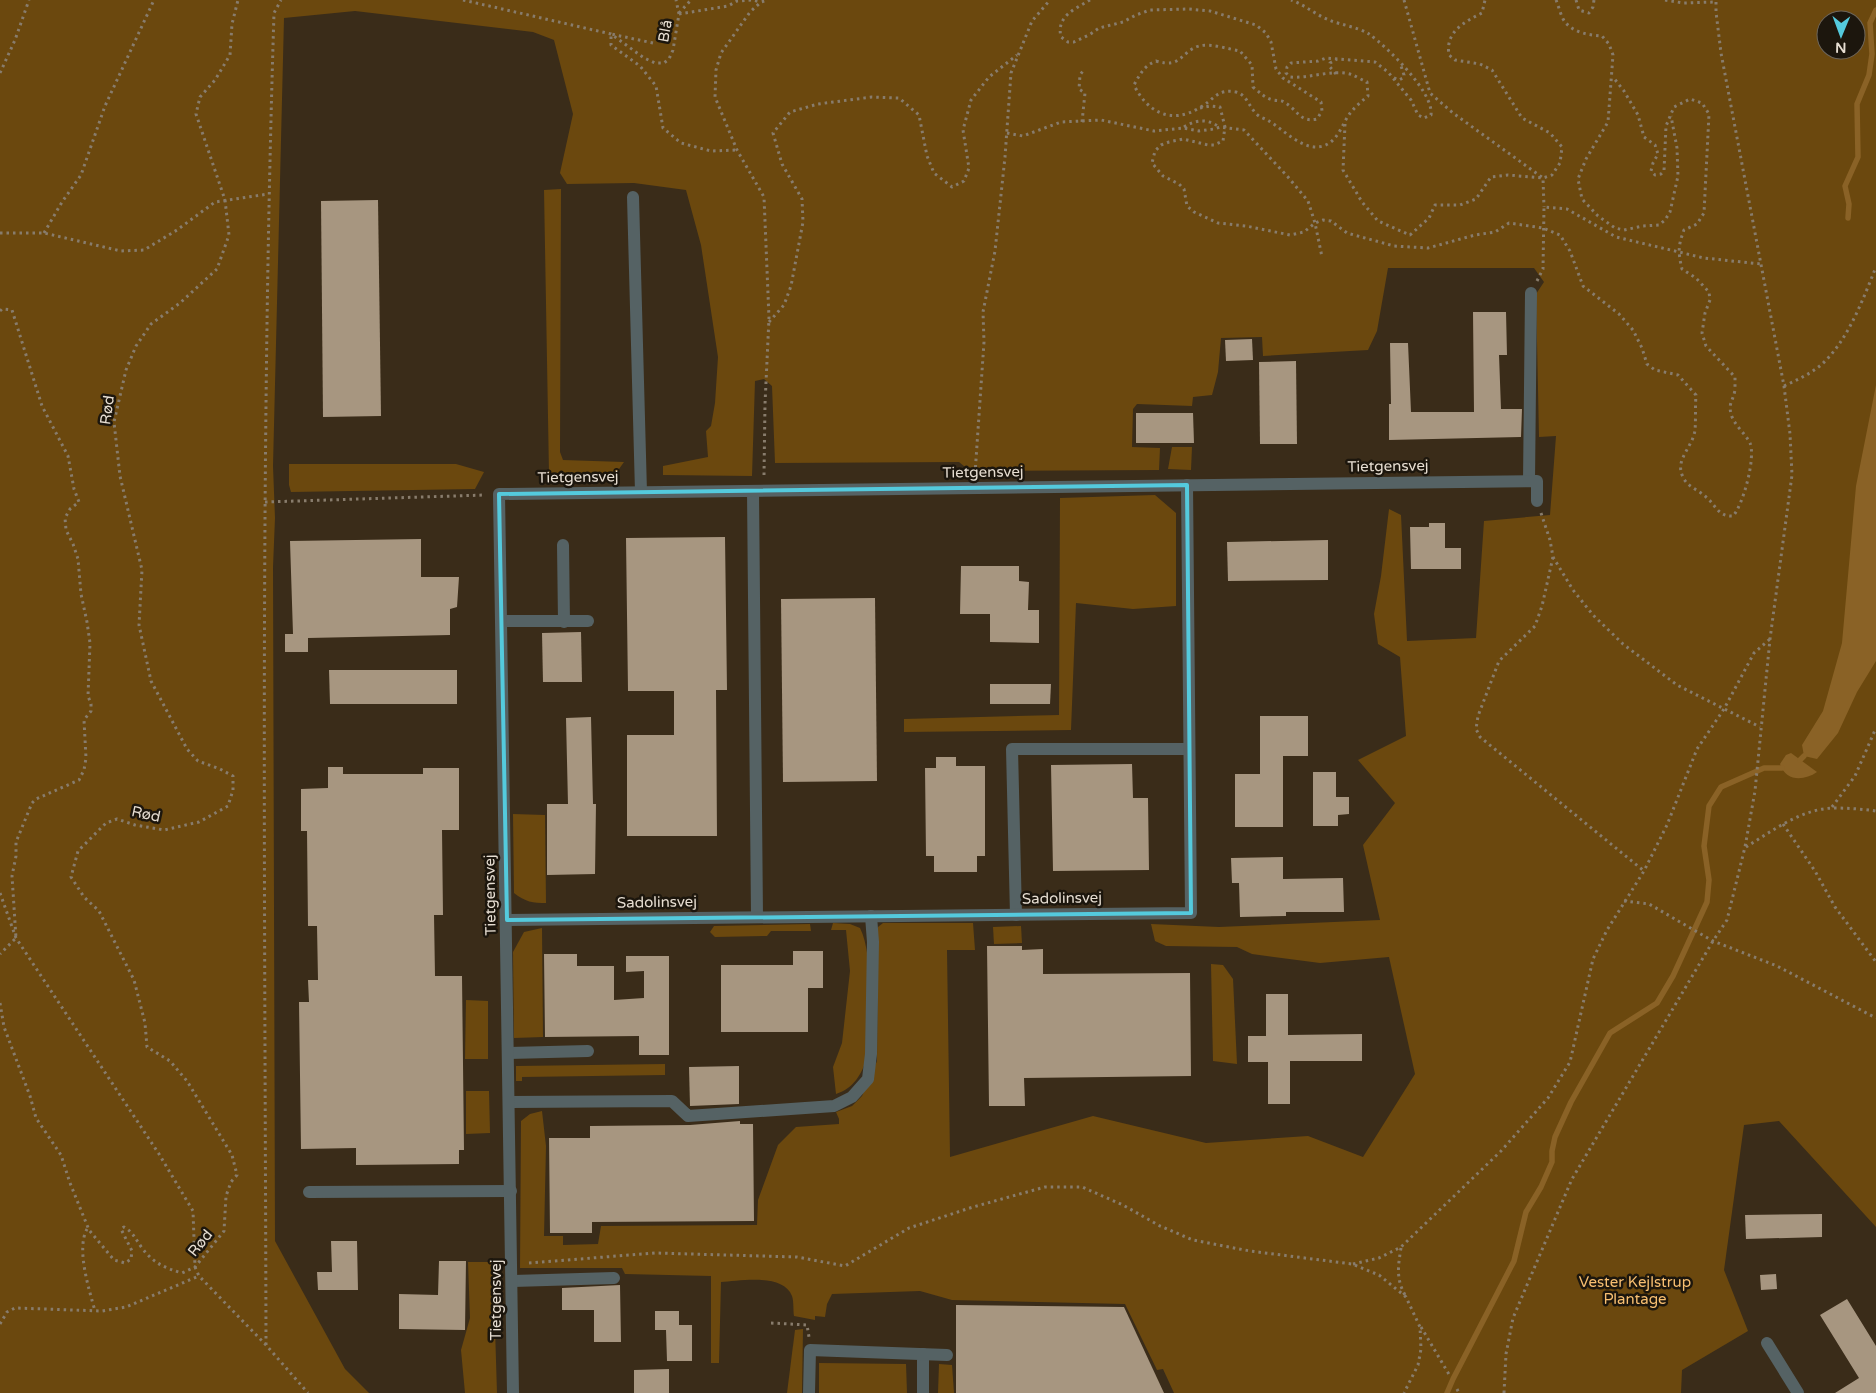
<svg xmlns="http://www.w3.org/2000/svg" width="1876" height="1393" viewBox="0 0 1876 1393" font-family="'Varela Round',sans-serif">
  <rect width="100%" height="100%" fill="#3a2c19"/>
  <!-- green -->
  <g fill="#6b480e" fill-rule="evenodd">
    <path d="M0,0H1876V1227L1779,1121L1744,1125L1724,1270L1748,1331L1682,1370L1681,1393H1174L1163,1369L1157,1370L1125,1304L952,1300L920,1291L832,1294L827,1304L825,1317L815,1316V1320L794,1316C793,1310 794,1302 792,1296C783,1273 740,1281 721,1282L719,1363H711V1276L625,1274L622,1268H520L521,1121L530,1114L542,1111L546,1146L544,1236H563V1245L598,1244L601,1226L757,1225L758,1200L778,1145L796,1127L839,1124V1119L836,1112L852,1106L862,1096L877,1061L878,927L883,923H973L975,950H947L950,1157L1093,1116L1206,1143L1308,1136L1363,1157L1415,1074L1389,957L1320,963L1252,954L1237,947L1166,946L1155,941L1151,924L1219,927L1380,920L1363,845L1395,803L1358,760L1406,736L1400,657L1378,644L1374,614L1381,576L1389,509L1401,515L1407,641L1476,638L1484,521L1550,515L1556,436L1539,437L1536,294L1544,282L1534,268H1388L1377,331L1368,350L1263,356L1262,337L1221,338L1218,372L1212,395L1193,397L1192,406L1137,404L1133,409L1132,447L1160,448L1159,470L970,471L959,462L775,463L772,386L764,379L755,381L752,476L663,475V466L708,457L706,431L711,426L715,403L718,357L701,245L686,190L634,183L567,184L560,173L573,114L554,40L533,32L355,11L284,18L273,466L275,518L273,567L275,1241L345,1369L369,1393H0ZM1826,20H1856V50H1826Z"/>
    <path d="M561,189L560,452L563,460L624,462L614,476L549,474L544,190Z"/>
    <path d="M1172,447H1192L1191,470L1168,469Z"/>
    <path d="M289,464H456L484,472L475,489L291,492L289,485Z"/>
    <path d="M1155,495L1176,513V606L1133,609L1076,603L1071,730L904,732V719L1059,715L1060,498Z"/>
    <path d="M513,814L545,815L546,903C533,903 525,902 514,893Z"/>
    <path d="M833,923L850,924L860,928C875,958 868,1023 867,1058C861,1075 854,1088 836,1094L833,1067L842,1043L850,971L846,930H831Z"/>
    <path d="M810,924L811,931H771L767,936L715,937L710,932L714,926Z"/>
    <path d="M1021,926L1022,943L994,944L993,927Z"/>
    <path d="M542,928L543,1037L514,1038L513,952L524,932Z"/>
    <path d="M1211,964L1223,965L1233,979L1237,1064L1213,1061Z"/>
    <path d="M466,1000L488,1001V1059H465Z"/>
    <path d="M665,1064V1075L522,1077V1081H516V1066Z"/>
    <path d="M466,1091H489L490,1133L466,1134Z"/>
    <path d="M468,1262H493L497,1393H465L461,1350L470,1318Z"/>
    <path d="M803,1329L802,1393H787L795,1330Z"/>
    <path d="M819,1363L906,1364L907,1393H819Z"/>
    <path d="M939,1364L952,1365L954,1393H938Z"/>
  </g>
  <!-- water -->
  <g fill="#8a6226">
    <path d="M1876,385V661L1857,692L1838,733L1817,759L1804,756L1802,745L1823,711L1842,643L1856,486Z"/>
    <path d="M1791,753L1817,772C1804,781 1786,782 1780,764L1786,755Z"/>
  </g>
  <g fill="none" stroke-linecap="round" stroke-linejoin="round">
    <!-- stream -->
    <g stroke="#8a6226" stroke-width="5.5">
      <path d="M1848,218L1849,204L1845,186L1858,157L1857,104L1869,75L1872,54L1870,23L1876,10"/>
      <path d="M1800,760L1804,756"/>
      <path d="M1447,1393L1453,1379L1514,1261L1526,1212L1541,1187L1552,1162V1151L1555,1137L1571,1102L1610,1033L1657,1003L1673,976L1707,902L1709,880L1704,846L1709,806L1721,787L1764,768H1782"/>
    </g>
  </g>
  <!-- building -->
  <g fill="#a79680">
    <path d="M378,200L381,416L323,417L321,201Z"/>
    <path d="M1473,312H1506L1507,355H1499L1501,409H1522L1521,437L1389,440V404H1391L1390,343H1408L1411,412H1474Z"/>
    <path d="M1252,339L1253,360L1226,361L1225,340Z"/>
    <path d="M1296,361L1297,444H1260L1259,362Z"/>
    <path d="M1136,413H1193L1194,443H1136Z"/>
    <path d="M1429,523H1445V548H1461V569H1411L1410,527H1429Z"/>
    <path d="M725,537L727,690H716L717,836H627V735H674V691H628L626,538Z"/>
    <path d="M421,539V577H459L457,607L450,609V635L308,638V652H285V634H293L290,541Z"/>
    <path d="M1328,540V580L1228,581L1227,542Z"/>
    <path d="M961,566H1019V581L1029,582L1028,610H1039V643L990,642V614H960Z"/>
    <path d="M875,598L877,781L783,782L781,599Z"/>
    <path d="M581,632L582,682H543L542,633Z"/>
    <path d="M329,670H457V704H330Z"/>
    <path d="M990,684H1051L1050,704H990Z"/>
    <path d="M1260,716H1308V756H1283V827H1235V774H1260Z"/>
    <path d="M591,717L593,804H596L595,874L547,875V804H568L566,718Z"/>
    <path d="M936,757H956V766H985V856H977V872H934V856H926L925,768H936Z"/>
    <path d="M1132,764L1133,798H1148L1149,870L1053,871L1051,765Z"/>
    <path d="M328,767H343V774H423V768H459V830H442L443,915H434L435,976H462L464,1150H459V1164L356,1165V1148L301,1149L299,1002H309L308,980H318L317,926H308L307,831H301V789L328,788Z"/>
    <path d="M1313,772H1336V797H1349V814L1338,815V826H1313Z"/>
    <path d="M1283,857V879L1343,878L1344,912H1286V916L1240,917L1239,883H1232L1231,858Z"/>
    <path d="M987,946H1022V950L1043,949V974L1190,973L1191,1076L1024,1078L1025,1106H989Z"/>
    <path d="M793,951H823V988H808V1032H721V965H793Z"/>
    <path d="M544,954H577V966H614V1000L644,998V971L626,972V956H669V1055H639V1036L545,1037Z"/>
    <path d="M1266,994H1288V1035L1362,1034V1061H1290V1104H1268V1062H1248V1036H1266Z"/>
    <path d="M739,1066V1104L690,1106L689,1067Z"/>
    <path d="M740,1121V1124H753L754,1221L592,1222V1233H550L549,1138H590V1126L690,1125Z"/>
    <path d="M1822,1214V1237L1746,1239L1745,1215Z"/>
    <path d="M331,1241H357L358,1290H318L317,1272H332Z"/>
    <path d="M439,1261H466L465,1330L399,1329V1294L438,1295Z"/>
    <path d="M1776,1274L1777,1289L1761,1290L1760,1275Z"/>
    <path d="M620,1285L621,1342H594V1310H562V1288Z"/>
    <path d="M1847,1299L1876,1346V1393H1835L1859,1378L1820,1315Z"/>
    <path d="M956,1305L1124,1307L1164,1393H956Z"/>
    <path d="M655,1311H679V1325H692V1361H667L666,1330H655Z"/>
    <path d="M669,1369V1393H634V1370Z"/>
  </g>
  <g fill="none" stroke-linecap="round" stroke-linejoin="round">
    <!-- path -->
    <g stroke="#887c6c" stroke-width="3" stroke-dasharray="2.5 4" stroke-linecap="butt">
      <path d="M463,0L611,34L644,58L655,63H664L669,59L673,50L679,14L676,0"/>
      <path d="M1090,0C1075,9 1056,16 1061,37L1068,42H1074L1089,35L1099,28L1123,22L1136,15L1150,10L1189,9L1210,11L1256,25L1266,33L1271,42L1276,69L1283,78L1321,102L1322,111L1317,119C1300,123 1298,110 1284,102C1281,100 1277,101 1273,100C1265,98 1260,93 1253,87L1252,65L1240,51C1228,49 1211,43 1199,46C1181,51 1182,69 1156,61C1144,66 1140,74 1134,85C1147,112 1171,125 1199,108C1213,101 1217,88 1236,92C1248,95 1249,109 1259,116C1262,118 1266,119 1269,121C1284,130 1304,152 1323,146C1339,141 1342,123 1351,112C1356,106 1362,101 1368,96L1367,82C1362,80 1357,77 1353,75C1335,68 1309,79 1290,77L1286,73L1287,67L1291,63L1318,61L1326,58L1375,62L1388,72L1411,100L1418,115L1424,118L1431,115C1434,92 1387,47 1369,34C1358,27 1341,25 1329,20C1316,15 1305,5 1291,0"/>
      <path d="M1404,0L1430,93L1453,113L1543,178L1544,207"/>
      <path d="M1556,0C1559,7 1561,17 1565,22C1574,33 1589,35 1602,36L1609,44L1613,55L1608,122L1586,159L1578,179L1582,199L1598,216L1615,228L1624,230L1643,226L1659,225L1665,220L1670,212L1678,176L1677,148L1671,116"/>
      <path d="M1576,0L1579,10L1589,13L1593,7L1594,0"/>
      <path d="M1665,0L1683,3L1716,2"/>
      <path d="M679,13L691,0"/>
      <path d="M679,14L728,6L737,1L752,0L761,2"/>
      <path d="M653,43L611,34V45L640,66L656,86L663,128L681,143L711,151L737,150"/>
      <path d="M0,73L15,40L29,0"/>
      <path d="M1336,74L1330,67V63L1337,59"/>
      <path d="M1394,78L1399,80L1403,78L1404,75L1401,66"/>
      <path d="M1200,108L1210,106L1220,107L1225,127L1223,141L1214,145H1208L1183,139L1169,142L1161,145L1155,151L1152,163L1163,176L1179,184L1184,189L1187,206L1194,212L1218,223L1246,226L1290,235L1304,232L1315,223L1323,220L1331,221L1347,233L1394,246L1428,248L1475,235L1495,232L1509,223L1543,228L1560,235L1570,251L1583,286L1619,314L1633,330L1642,348L1647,364L1655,370L1678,375L1696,395C1695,407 1696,419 1695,430C1693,447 1674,460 1683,477C1687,487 1699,490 1706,497C1716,505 1718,517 1733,516C1743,505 1756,458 1750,443C1745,433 1734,425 1731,414C1728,402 1734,400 1735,389C1735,385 1735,381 1735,377L1706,346L1702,333L1705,313L1710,300L1709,292L1696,278L1682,269C1678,252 1678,246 1684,230L1697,224L1704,213L1709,114L1702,103L1690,99L1674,107L1666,126L1664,171L1661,174L1655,175L1651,171L1653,163L1658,154L1655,145L1644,137L1638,115L1624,91L1613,77"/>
      <path d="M1082,122L1085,93L1079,89L1080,75L1083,71"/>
      <path d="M1345,124L1343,170L1362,202L1378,221L1410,235L1429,218L1435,205H1460L1476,199L1491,177L1508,175L1543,178L1552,175L1560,163L1562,147L1550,133L1522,118L1492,70L1480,64L1455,60L1449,55C1445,32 1464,22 1482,13L1485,0"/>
      <path d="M1184,127C1195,120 1207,118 1219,127"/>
      <path d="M1007,133L1023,136L1061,122L1101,120L1154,131L1183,128L1199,131L1214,129L1220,127L1244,130L1288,177L1308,201L1315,223L1322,257"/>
      <path d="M0,233H44L121,251L144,250L177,230L215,202L268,194"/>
      <path d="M44,233L62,202L81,175L105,106L154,0"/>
      <path d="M1537,281L1543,269L1544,207L1567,209L1616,237L1704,258L1761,264"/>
      <path d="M0,311L2,309L12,310L42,406L68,456L74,489L79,502L70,509L65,518L66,530L73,544L78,559L81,594L87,622L90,643L88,696L91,704V711L84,720L86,758L84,770L79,780L36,799L32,803L16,842V856L12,876L16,938L0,954"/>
      <path d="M769,322L784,305L791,286L803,222L802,199L782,164L773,133L790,112L818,104L872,97L899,98L919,115L927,156L934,173L952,187L964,181L969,168L963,130L971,100L989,77L1017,55"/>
      <path d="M1784,386C1797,380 1810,374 1821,365C1848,341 1863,299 1876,267"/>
      <path d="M975,474L984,342L983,312L995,251L1005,157L1011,73L1032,21L1050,0"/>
      <path d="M764,475L765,404L769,318L764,197L737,150L715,97L716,70L721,53L750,12L761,2L768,0"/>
      <path d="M265,502L485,495"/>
      <path d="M1541,513L1550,540L1553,557L1573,590L1593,615L1623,644L1677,685L1760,727"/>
      <path d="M1553,557L1542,606L1535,626L1499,661L1478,716L1476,729L1480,737L1644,871"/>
      <path d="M1832,807L1855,776L1876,728"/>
      <path d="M1783,824L1815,871L1835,907L1876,962"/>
      <path d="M1746,847C1772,831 1801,809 1833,808C1848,808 1862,809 1876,811"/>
      <path d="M0,893L16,938L159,1154L193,1211L195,1267L199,1276L266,1345L308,1393"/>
      <path d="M1624,901L1649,904L1713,941L1777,966L1876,1018"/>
      <path d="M0,1003L4,1027L30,1096L36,1118L61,1155L70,1183L89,1230L114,1260L125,1263L131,1259L132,1251L121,1229L124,1227C134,1233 136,1240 142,1248C153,1263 165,1268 182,1273L195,1267L224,1231L226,1196L231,1182L237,1175L232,1155L187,1081L170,1061L147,1047L145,1023L134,980L99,911L84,897L71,877L78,851L106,823L117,819L135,825L164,830L199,822L228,806L233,790V776L220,769L198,761L187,749L151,681L139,625L142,570L120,476L114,422L126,370L136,346L151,324L180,303L217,269L229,235L225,200L196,114L200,97L215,80L230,55L232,24L238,0"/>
      <path d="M87,1229C76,1249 89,1289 95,1311"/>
      <path d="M1401,1248C1398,1266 1396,1279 1405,1295"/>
      <path d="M529,1263L655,1253L797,1257L845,1266L909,1228L973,1207L1045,1187H1082L1123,1205L1160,1226L1193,1240L1250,1251L1352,1264L1379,1275L1406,1297L1420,1327L1421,1349L1418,1365L1404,1393"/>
      <path d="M1353,1264L1379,1258L1401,1247L1501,1151L1548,1098L1570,1062L1593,959L1607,930L1644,871L1667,825L1697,749L1724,709L1754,653L1770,639"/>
      <path d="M771,1323L807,1325L809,1337"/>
      <path d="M0,1324L7,1312L15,1308L102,1311L126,1307L199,1276"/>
      <path d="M1421,1327L1450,1376"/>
      <path d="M266,1345C265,901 260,457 274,13L281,0"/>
      <path d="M1457,1389L1459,1393"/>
      <path d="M1504,1393L1506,1354L1513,1318L1572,1179L1713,941L1727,920L1745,847L1755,791L1770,639L1792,475L1790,434L1784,386L1721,53L1716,12V0"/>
    </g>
    <!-- minor -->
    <g stroke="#556264" stroke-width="12">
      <path d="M633,197L641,492"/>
      <path d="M1529,481L1531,293"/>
      <path d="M753,491L757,917"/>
      <path d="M563,545L564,622"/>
      <path d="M501,621H588"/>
      <path d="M1016,915L1012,749H1189"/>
      <path d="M507,920L1191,913L1187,485"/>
      <path d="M509,1053L588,1051"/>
      <path d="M510,1102L672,1101L688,1116L834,1106L852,1097L868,1079L871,1054L873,942L871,916"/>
      <path d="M309,1192L511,1191"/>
      <path d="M513,1281L614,1278"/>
      <path d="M1767,1343L1798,1393"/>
      <path d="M923,1354V1393"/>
      <path d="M513,1393L499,494L1537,481V501"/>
      <path d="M809,1393L810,1350L947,1355"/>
    </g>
  </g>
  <!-- marked area -->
  <path fill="none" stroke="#54cadd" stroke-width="4" stroke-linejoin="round" d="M1187,485L1191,913L507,920L499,494Z"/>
  <g text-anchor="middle" stroke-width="5" stroke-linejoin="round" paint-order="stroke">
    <!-- street labels -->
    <g font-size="15" fill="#e7ded2" stroke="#1c160d">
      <text transform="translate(665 31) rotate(-80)" y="5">Blå</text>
      <text transform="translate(107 410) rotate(-82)" y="5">Rød</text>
      <text transform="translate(1388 466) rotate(-1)" y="5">Tietgensvej</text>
      <text transform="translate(983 472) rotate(-1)" y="5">Tietgensvej</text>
      <text transform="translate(578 477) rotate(-1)" y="5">Tietgensvej</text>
      <text transform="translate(146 814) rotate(12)" y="5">Rød</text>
      <text transform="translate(490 895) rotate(-91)" y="5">Tietgensvej</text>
      <text transform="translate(1062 898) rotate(-1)" y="5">Sadolinsvej</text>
      <text transform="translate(657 902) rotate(-1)" y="5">Sadolinsvej</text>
      <text transform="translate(200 1243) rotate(-51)" y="5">Rød</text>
      <text transform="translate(496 1300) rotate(-90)" y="5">Tietgensvej</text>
    </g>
    <!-- park labels -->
    <g font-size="15" fill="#f8bf71" stroke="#1c160d">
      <text x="1635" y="1287">Vester Kejlstrup<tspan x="1635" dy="17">Plantage</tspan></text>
    </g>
  </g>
  <!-- north arrow -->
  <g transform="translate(1841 35) rotate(181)"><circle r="24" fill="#1c160d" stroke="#6d665c"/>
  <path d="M0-4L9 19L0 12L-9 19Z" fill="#54cadd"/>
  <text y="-8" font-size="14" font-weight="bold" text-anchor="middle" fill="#e7ded2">N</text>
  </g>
</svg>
